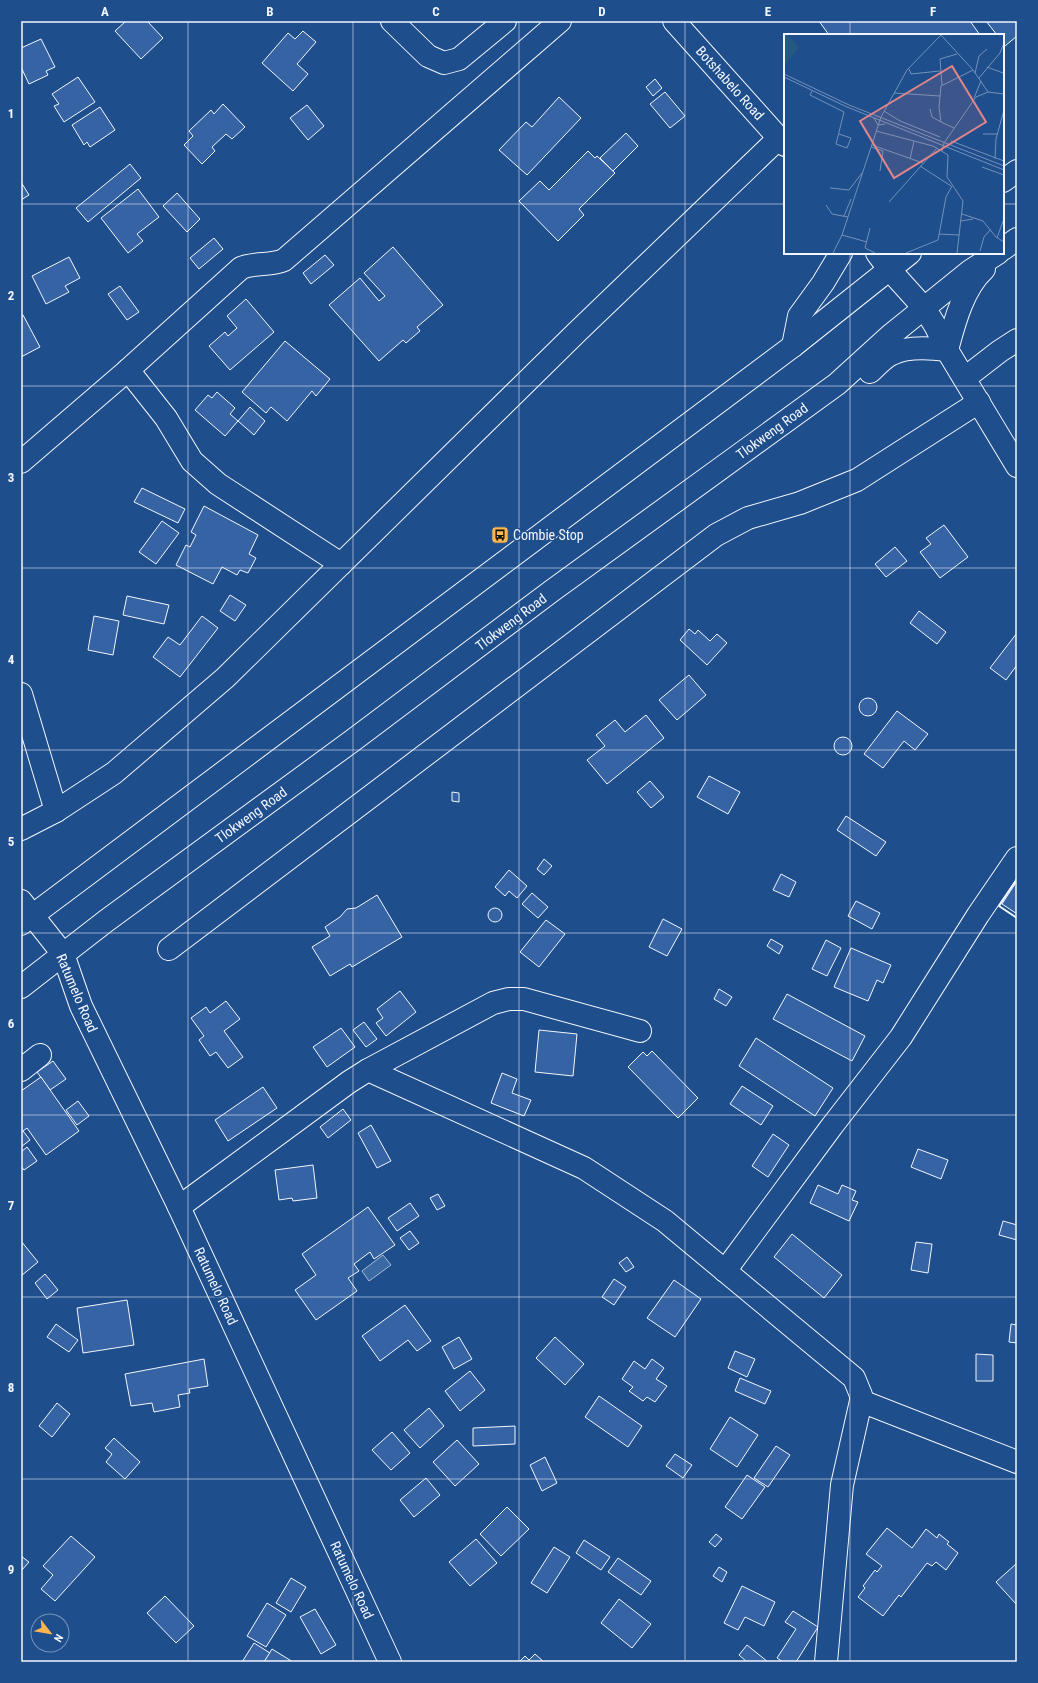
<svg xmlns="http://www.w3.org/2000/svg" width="1038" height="1683" viewBox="0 0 1038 1683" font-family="'Roboto Condensed',sans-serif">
  <rect width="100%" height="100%" fill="#1f4e8c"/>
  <!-- water -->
  <path fill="#3b69a3" stroke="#a8bbd7" d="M383,1255L391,1265L369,1281L362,1271Z"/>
  <!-- building -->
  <g fill="#3563a3" stroke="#f2f6ff">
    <path d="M126,21H147L163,38L141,59L115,31Z"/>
    <path d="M819,21H970L980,35H829Z"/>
    <path d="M986,21H1017V36L1005,46L1003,44V35H997Z"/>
    <path d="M303,31L316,42L297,64L308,74L293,91L262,63L288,33L295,39Z"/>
    <path d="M41,39L55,67L46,71L48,75L29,84L21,67V48Z"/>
    <path d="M78,77L95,102L64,122L54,106L59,104L52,94Z"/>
    <path d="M655,79L662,88L653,96L646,87Z"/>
    <path d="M665,92L685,116L670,128L650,104Z"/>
    <path d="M559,97L581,118L527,175L499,150L526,122L532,127Z"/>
    <path d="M223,104L245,127L232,139L226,134L212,147L215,151L202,164L184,145L193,136L189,131L211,110L214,114Z"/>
    <path d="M307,105L324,126L308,140L290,118Z"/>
    <path d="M100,107L115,130L90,147L87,142L84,145L72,125Z"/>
    <path d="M626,133L638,146L613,171L600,158Z"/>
    <path d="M588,151L595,158L597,156L615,173L579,209L584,215L558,241L519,201L540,181L549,190Z"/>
    <path d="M130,164L141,178L88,222L76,208Z"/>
    <path d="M21,182L29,195L21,200Z"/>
    <path d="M138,189L159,217L137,234L143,241L128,253L101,218Z"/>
    <path d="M177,193L200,219L187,232L163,206Z"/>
    <path d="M214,238L223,249L199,269L190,258Z"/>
    <path d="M393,247L443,305L417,327L420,331L406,343L403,340L379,361L329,305L360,278L379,301L385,296L364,273Z"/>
    <path d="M325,255L334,265L311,284L303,273Z"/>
    <path d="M69,257L80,278L65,286L69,292L46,304L32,276Z"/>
    <path d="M120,286L139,312L127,320L108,294Z"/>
    <path d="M246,299L274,332L230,370L209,346L225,332L228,336L237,328L227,316Z"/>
    <path d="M21,315H23L40,347L21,357Z"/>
    <path d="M285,341L330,379L316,396L312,391L287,421L271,407L266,413L242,392Z"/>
    <path d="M217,392L235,408L230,414L238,421L225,436L195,410L208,395L212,398Z"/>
    <path d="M250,407L265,421L254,435L238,421Z"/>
    <path d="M142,488L185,509L178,523L134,502Z"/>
    <path d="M204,506L258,535L249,554L256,558L248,573L240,570L237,575L222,567L213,584L176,565L186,545L190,547L196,535L191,532Z"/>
    <path d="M162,521L179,533L156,564L139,552Z"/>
    <path d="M944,525L968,557L940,578L920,552L931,544L926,538Z"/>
    <path d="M895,547L907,561L886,577L875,564Z"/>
    <path d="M230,595L246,605L235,621L220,611Z"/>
    <path d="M127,596L169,605L164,624L123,615Z"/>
    <path d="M919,611L946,632L937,644L910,623Z"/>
    <path d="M94,616L119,621L113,655L88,650Z"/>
    <path d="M202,616L218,628L180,677L153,657L168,637L180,645Z"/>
    <path d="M689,629L695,634L698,630L710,641L717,634L727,643L707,665L680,640Z"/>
    <path d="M1017,633V665L1006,680L990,668Z"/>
    <path d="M689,675L706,695L677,720L659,700Z"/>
    <circle cx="868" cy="707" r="9"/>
    <path d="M897,711L928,734L915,750L904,741L883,768L864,754Z"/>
    <path d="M646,715L664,738L607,784L587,760L605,746L596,735L615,720L625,732Z"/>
    <circle cx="843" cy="746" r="9"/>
    <path d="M709,776L740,792L728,814L697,797Z"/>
    <path d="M650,781L664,797L651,808L637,792Z"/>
    <path d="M452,792L459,793V802L452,801Z"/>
    <path d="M846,816L886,842L876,856L837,830Z"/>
    <path d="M544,859L552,866L544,875L537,869Z"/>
    <path d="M509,870L527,886L517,898L509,891L505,896L495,887Z"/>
    <path d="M781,874L796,882L789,897L773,890Z"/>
    <path d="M1017,881V914L1002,904Z"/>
    <path d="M532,893L548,907L538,918L522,904Z"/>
    <path d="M377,895L402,937L352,967L350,964L330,976L312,947L330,936L325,927L340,917L347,909L356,908Z"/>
    <path d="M856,901L880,913L872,929L848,916Z"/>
    <circle cx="495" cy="915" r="7"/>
    <path d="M663,919L682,929L667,956L649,947Z"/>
    <path d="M546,920L565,934L539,967L520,952Z"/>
    <path d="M771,939L783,946L779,954L767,946Z"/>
    <path d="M826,940L841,948L827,976L812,969Z"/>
    <path d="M851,948L891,965L883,983L877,980L868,1001L834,987Z"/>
    <path d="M719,989L732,997L726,1006L714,999Z"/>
    <path d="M400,991L416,1012L386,1036L376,1023L383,1018L377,1009Z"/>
    <path d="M787,994L865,1036L852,1061L773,1019Z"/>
    <path d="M226,1001L240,1019L224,1031L243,1057L228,1068L216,1052L210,1056L199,1040L204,1036L191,1018L206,1007L210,1013Z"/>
    <path d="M364,1022L377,1039L366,1047L353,1030Z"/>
    <path d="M341,1028L355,1047L327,1067L313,1047Z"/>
    <path d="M539,1030L577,1034L573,1076L535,1072Z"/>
    <path d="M756,1038L833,1088L815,1116L739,1066Z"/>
    <path d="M652,1051L698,1098L678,1118L628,1067L643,1052L647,1056Z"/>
    <path d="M53,1061L66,1079L50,1090L37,1072Z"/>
    <path d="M502,1073L517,1079L512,1093L531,1100L524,1116L491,1103Z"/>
    <path d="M41,1077L79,1131L46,1155L27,1128L23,1131L30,1140L21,1147V1091Z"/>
    <path d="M742,1086L773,1106L761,1125L730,1104Z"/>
    <path d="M263,1087L277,1108L228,1141L215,1120Z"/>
    <path d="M78,1101L89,1116L77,1125L66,1110Z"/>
    <path d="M343,1109L351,1120L328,1138L320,1127Z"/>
    <path d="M371,1125L391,1161L377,1168L358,1133Z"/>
    <path d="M773,1134L789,1145L768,1177L752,1166Z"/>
    <path d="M27,1147L37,1161L24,1170L21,1166V1152Z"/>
    <path d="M918,1149L948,1160L941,1179L911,1167Z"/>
    <path d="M313,1165L317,1198L293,1201L292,1198L279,1200L275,1170Z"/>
    <path d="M818,1185L838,1194L842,1185L856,1191L852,1200L858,1202L849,1221L810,1203Z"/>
    <path d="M438,1194L445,1206L437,1210L430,1198Z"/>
    <path d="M410,1203L419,1216L397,1231L388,1218Z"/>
    <path d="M368,1207L395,1245L374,1259L370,1252L354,1264L359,1271L348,1278L357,1291L316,1320L295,1290L316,1275L302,1254Z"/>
    <path d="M1003,1221L1017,1225V1240L999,1235Z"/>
    <path d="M410,1231L419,1243L409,1250L400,1238Z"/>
    <path d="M792,1234L842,1275L824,1298L774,1257Z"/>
    <path d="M21,1241L38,1262L21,1276Z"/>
    <path d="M916,1242L932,1244L928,1273L911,1270Z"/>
    <path d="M627,1257L634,1267L626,1272L619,1263Z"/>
    <path d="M45,1274L58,1290L47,1299L35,1283Z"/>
    <path d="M614,1279L626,1287L614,1305L602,1297Z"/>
    <path d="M674,1280L701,1299L675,1337L647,1318Z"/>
    <path d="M127,1300L134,1345L83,1353L77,1308Z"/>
    <path d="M405,1305L431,1341L417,1351L408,1340L380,1361L362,1336Z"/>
    <path d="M56,1324L78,1340L69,1352L47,1337Z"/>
    <path d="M1011,1324L1017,1325V1343L1009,1342Z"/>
    <path d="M459,1337L472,1359L454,1369L442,1347Z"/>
    <path d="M555,1337L584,1364L565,1385L536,1358Z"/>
    <path d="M735,1351L755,1359L747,1377L728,1368Z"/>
    <path d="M976,1354L993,1355V1381H976Z"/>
    <path d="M204,1359L208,1386L189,1389L190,1393L178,1395L180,1407L154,1412L152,1403L131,1406L125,1374Z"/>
    <path d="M652,1359L664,1368L656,1379L667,1386L655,1402L647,1397L643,1401L629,1391L633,1387L622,1379L634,1361L645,1369Z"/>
    <path d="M470,1371L485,1390L460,1411L445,1391Z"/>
    <path d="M740,1378L771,1391L765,1404L735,1391Z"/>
    <path d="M599,1396L642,1426L628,1447L585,1417Z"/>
    <path d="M57,1403L70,1414L52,1437L39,1426Z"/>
    <path d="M429,1408L444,1426L420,1448L404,1430Z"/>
    <path d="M730,1417L758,1435L737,1467L710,1449Z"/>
    <path d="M515,1426V1444L473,1446V1428Z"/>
    <path d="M392,1432L410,1453L391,1470L372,1450Z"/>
    <path d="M114,1438L140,1462L125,1479L106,1462L112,1454L105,1448Z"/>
    <path d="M457,1440L479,1464L455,1486L433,1462Z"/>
    <path d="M776,1446L790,1455L768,1487L754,1478Z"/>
    <path d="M675,1454L692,1465L683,1478L666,1466Z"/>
    <path d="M545,1457L557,1483L542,1491L530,1465Z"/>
    <path d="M747,1475L765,1487L742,1519L725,1507Z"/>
    <path d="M426,1478L440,1495L414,1517L400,1500Z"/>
    <path d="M507,1507L529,1529L501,1556L480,1534Z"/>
    <path d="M887,1528L912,1548L926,1529L937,1538L939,1534L949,1542L947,1544L958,1553L946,1570L936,1562L932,1566L927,1563L901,1597L899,1595L883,1616L858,1597L865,1588L863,1586L875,1570L877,1572L882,1566L866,1554Z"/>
    <path d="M716,1534L722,1539L715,1547L709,1542Z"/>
    <path d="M71,1536L95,1557L55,1601L41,1589L53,1575L43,1566Z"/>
    <path d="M476,1539L497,1563L470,1586L449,1562Z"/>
    <path d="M584,1540L610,1557L601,1570L576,1553Z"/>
    <path d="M554,1547L570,1557L547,1593L531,1583Z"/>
    <path d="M21,1556L29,1562L21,1571Z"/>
    <path d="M618,1558L651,1581L641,1595L608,1572Z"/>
    <path d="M1017,1563V1605L996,1582Z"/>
    <path d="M719,1567L727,1572L722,1582L713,1576Z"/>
    <path d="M291,1578L306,1587L291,1612L276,1603Z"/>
    <path d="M742,1586L775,1602L764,1626L745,1617L738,1630L724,1623Z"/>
    <path d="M165,1596L194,1626L176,1643L147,1613Z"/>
    <path d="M619,1599L651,1624L632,1648L601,1623Z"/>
    <path d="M267,1603L286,1615L266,1647L247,1636Z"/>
    <path d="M315,1609L336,1645L321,1654L300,1617Z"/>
    <path d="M793,1611L818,1627L796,1662H783L777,1658L796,1629L785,1622Z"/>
    <path d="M254,1643L270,1653L264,1662H242Z"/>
    <path d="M747,1645L768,1662H747L739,1655Z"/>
    <path d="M272,1649L293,1662H264Z"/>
    <path d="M535,1654L544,1662H519L525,1656L529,1660Z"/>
  </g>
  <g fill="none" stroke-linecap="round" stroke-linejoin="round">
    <defs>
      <g id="minor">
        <path d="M392,21L428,56L444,63L459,59L505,21"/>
        <path d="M674,21L785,145"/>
        <path d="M877,253L889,269L925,309L936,327L947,350L1017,466"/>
        <path d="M128,370L166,418L192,461L218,484L341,564"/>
        <path d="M965,378L1000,351L1017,340"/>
        <path d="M21,462L128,370L241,268C256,262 271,266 284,260L560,21"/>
        <path d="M21,694L56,811"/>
        <path d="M21,829L56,811L114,773L225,678L577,332L779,138"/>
        <path d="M21,901L63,954L81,1006L179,1207L390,1662"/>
        <path d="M169,949L716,535L748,518L800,503L857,480L979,402"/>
        <path d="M21,1070L40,1055"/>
        <path d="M368,1070L493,1003L509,999H524L640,1031"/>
        <path d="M179,1207L349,1082L368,1070L584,1168L665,1221L854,1378L861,1395V1401L842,1485L826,1662"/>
        <path d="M725,1271L832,1126L901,1037L978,915L1017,858"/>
        <path d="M861,1401L1017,1462"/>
      </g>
      <g id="major">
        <path d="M1003,181L1017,171"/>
        <path d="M1003,249L1017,239"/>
        <path d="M793,346L799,316L823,283L841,253"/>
        <path d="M870,372C877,366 884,357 892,354C907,346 931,348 947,350C954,324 963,288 984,269"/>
        <path d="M21,924L793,346L910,253"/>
        <path d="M21,987L106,921L352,741L553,590L837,384L892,334L970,271L998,253"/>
      </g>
    </defs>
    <!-- minor casing -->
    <use href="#minor" stroke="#f2f6ff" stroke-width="24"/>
    <!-- major casing -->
    <use href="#major" stroke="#f2f6ff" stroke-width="24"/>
    <!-- minor -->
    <use href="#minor" stroke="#1f4e8c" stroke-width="22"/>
    <!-- major -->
    <use href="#major" stroke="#1f4e8c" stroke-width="22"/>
    <!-- wall -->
    <path stroke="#f2f6ff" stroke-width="2" d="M1017,879L999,906L1017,918"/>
  </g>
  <!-- grid -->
  <path fill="none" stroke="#f2f6ff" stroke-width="1" stroke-opacity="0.55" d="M188,21V1662M353,21V1662M519,21V1662M685,21V1662M850,21V35M21,204H785M1003,204H1017M850,253V1662M21,386H1017M21,568H1017M21,750H1017M21,933H1017M21,1115H1017M21,1297H1017M21,1479H1017"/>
  <!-- icons -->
  <defs>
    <symbol id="bus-square" viewBox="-11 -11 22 22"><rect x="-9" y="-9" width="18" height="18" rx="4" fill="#ffb74d" stroke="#1f4e8c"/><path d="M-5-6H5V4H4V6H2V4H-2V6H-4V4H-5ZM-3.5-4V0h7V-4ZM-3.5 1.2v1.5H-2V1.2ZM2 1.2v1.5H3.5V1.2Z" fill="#111"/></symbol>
  </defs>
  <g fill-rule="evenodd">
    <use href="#bus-square" x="490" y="525" width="20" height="20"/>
  </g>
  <g text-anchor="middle" stroke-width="3" stroke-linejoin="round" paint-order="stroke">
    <!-- street labels -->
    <g font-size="14" fill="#f2f6ff" stroke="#1f4e8c">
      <text transform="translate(730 83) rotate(48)" y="5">Botshabelo Road</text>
      <text transform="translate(772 431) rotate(-36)" y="5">Tlokweng Road</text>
      <text transform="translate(511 622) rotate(-37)" y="5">Tlokweng Road</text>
      <text transform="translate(251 815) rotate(-36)" y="5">Tlokweng Road</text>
      <text transform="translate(77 993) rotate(67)" y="5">Ratumelo Road</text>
      <text transform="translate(216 1286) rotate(65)" y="5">Ratumelo Road</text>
      <text transform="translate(352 1580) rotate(65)" y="5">Ratumelo Road</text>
    </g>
    <!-- poi labels -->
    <g font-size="14" fill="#f2f6ff" stroke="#1f4e8c" text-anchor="start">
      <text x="513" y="540">Combie Stop</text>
    </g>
  </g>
  <!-- overview -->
  <g transform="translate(784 34)">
    <rect width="220" height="220" fill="#1f4e8c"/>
    <path d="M0,1H3L15,13L0,32Z" fill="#245a82"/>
    <path fill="none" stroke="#7391ba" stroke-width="1" d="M157,1L189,36L204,58M203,33L219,39M125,35L127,40L156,37M191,39L195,22L203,15M0,40L65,71L220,132M0,43L63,73L220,136M195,44L216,19L220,9M158,51L156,25L173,20M28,57L26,61L60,78L52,110L63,114L67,104L55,100M110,59L156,62M190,64L197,47M146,75L148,83L157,88M100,77L116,87L156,103M90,84L94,91L101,90M170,94L157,88L155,73L157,52L189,36M92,97L149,112L164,121L163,143L179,167L173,219M199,100H213M167,107L220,127M88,111L139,129M87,113L99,117L96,137M158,117L160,109L192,63L204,58L220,60M126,125L130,107M211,125L212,105L220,76M136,132L167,152M198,133L220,141M46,154L65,156L78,139M105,168L153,114M42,171L48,180L64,183M178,180L199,187L212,203L220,208M60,182L67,165M177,187L189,185M86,194L81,214L91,219M155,200L175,201M58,201L83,208M213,204L219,187M196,217L200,203L206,196M49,219L58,201L97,83L123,36L157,1M122,219L154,206L162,163L168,152"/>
    <path fill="#e38589" fill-opacity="0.15" stroke="#e38589" stroke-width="2" d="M168,32L202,88L110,144L76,87Z"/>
    <rect width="220" height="220" fill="none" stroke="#f2f6ff" stroke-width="2"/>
  </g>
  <!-- border -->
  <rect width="1038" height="1683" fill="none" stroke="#1f4e8c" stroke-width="44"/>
  <!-- north arrow -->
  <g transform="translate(50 1633) rotate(121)"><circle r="19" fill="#1f4e8c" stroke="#7391ba"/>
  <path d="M0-3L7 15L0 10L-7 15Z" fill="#ffb74d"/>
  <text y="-6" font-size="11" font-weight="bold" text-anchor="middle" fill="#f2f6ff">N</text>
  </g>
  <rect x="22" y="22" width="994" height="1639" fill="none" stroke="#f2f6ff" stroke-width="1.5"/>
  <g font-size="13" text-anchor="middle" font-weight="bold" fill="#f2f6ff">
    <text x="105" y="16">A</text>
    <text x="270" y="16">B</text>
    <text x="436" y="16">C</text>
    <text x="602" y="16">D</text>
    <text x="768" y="16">E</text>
    <text x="933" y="16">F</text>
    <text x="11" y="118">1</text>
    <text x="11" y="300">2</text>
    <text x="11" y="482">3</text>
    <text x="11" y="664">4</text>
    <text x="11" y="846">5</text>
    <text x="11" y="1028">6</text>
    <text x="11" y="1210">7</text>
    <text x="11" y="1392">8</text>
    <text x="11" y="1574">9</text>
  </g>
</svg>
